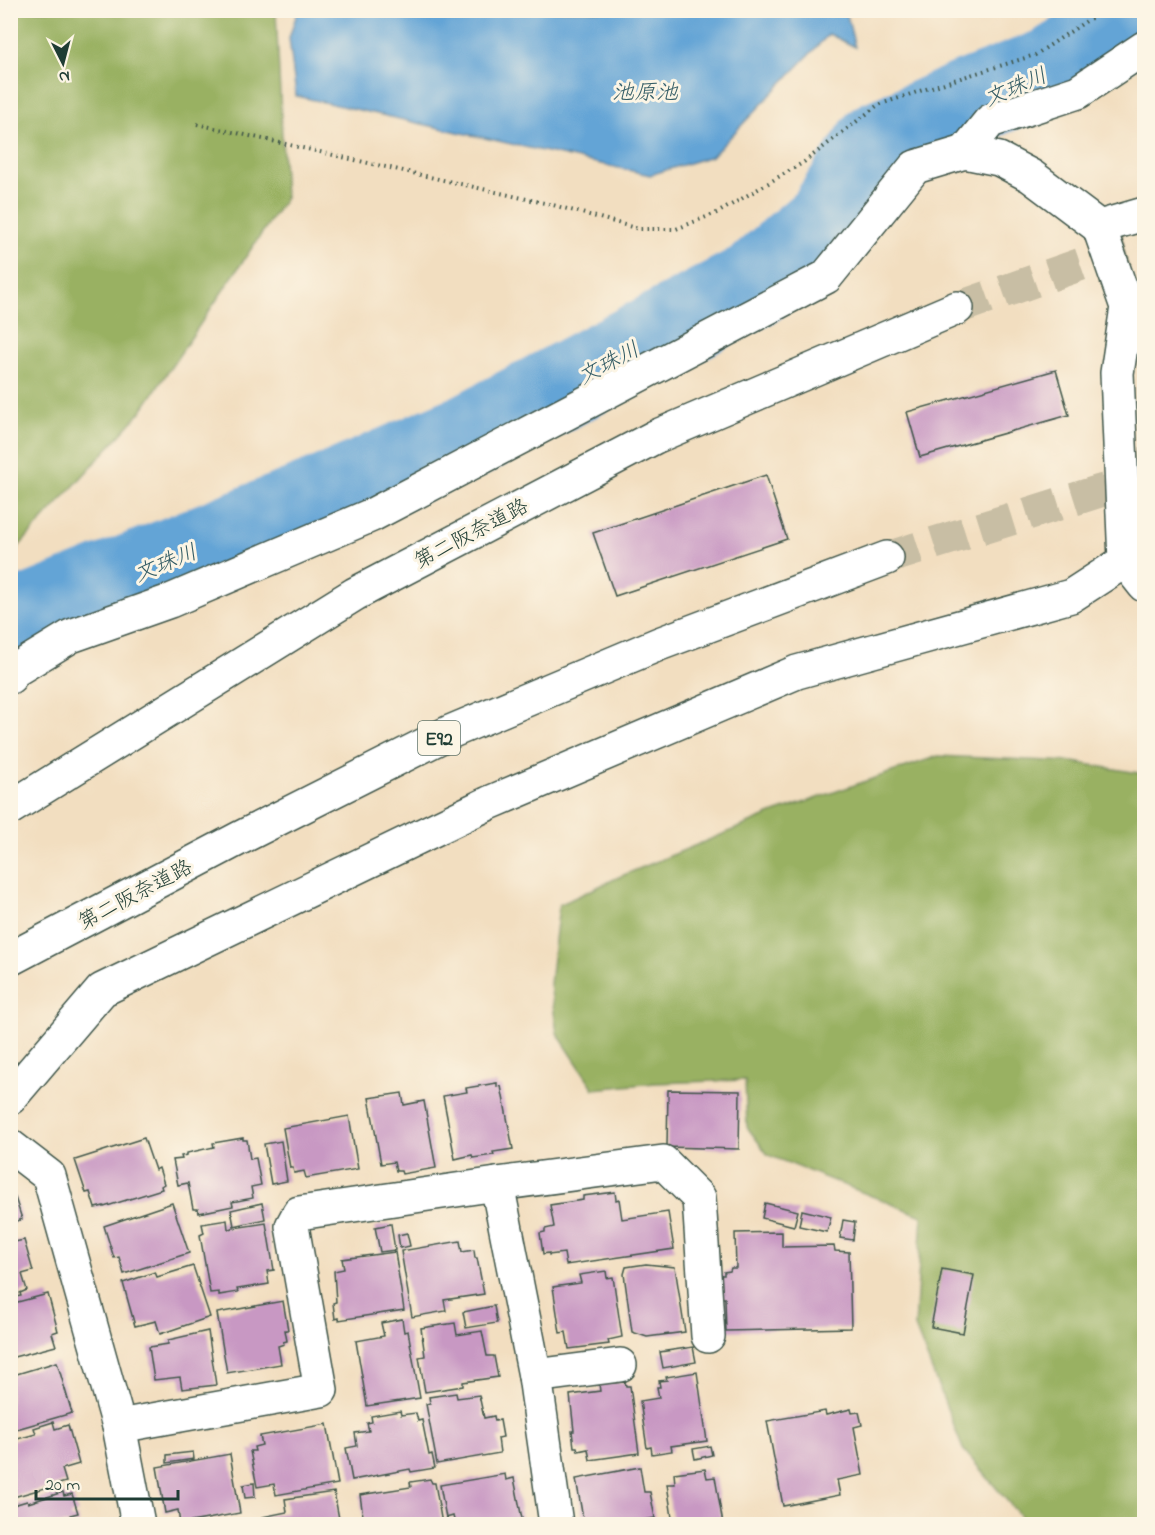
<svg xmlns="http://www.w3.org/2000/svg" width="1155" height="1535" viewBox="0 0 1155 1535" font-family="'Indie Flower','Klee One',sans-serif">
  <rect width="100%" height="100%" fill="#fcf5e5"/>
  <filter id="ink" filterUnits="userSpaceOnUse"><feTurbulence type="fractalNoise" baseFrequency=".0167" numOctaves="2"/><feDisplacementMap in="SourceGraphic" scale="12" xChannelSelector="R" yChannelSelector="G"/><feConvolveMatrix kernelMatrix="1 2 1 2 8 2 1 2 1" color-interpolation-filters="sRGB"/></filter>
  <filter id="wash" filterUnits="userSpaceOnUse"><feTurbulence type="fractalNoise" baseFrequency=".008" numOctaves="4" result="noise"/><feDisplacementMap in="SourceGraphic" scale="24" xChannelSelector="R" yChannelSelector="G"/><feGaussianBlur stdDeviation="1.35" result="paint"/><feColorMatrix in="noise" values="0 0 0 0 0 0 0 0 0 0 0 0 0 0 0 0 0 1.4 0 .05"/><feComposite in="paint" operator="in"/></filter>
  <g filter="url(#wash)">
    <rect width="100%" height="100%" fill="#f2dec0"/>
    <!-- forest -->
    <g fill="#99b162" stroke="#5c774b" stroke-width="1.5">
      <path d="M11,10L276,11L285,199L140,413L11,555Z"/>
      <path d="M938,756L1073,762L1144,774V1524H1019L1022,1518L963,1449L915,1327L922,1216L768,1155L747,1127L745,1080L655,1083L594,1089L557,1033L550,984L559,905L619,877L774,813Z"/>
    </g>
    <!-- water -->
    <path fill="#63a4d6" stroke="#417085" stroke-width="1.5" d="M298,10L846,11L855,47L829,34L712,156L650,175L296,96L289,38Z"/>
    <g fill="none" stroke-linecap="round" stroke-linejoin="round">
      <!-- river -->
      <path stroke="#63a4d6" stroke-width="86" d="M10,626L329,497L471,435L755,284L828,221L879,143L970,102L1052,70L1144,13"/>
    </g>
    <g id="blocks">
      <!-- building -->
      <g fill="#c898c3">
        <path d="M1056,370L1069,415L920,457L907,412Z"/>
        <path d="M766,475L787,539L615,596L593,533Z"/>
        <path d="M497,1083V1087L501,1086L513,1149L493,1152L494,1155L473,1158L472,1155L455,1159L443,1096L467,1092L466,1088Z"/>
        <path d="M668,1090L740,1091L739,1149L667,1147Z"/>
        <path d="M402,1093L404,1105L424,1101L436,1168L402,1174L401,1171H396L394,1162L381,1164L369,1098Z"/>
        <path d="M349,1116L358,1169L306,1178L304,1171L294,1173L293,1168H290L283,1128Z"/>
        <path d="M144,1138L155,1170L159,1168L164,1184L161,1186L162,1189L104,1207V1206L95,1208L90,1192L86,1193L75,1160Z"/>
        <path d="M243,1138V1140H247L250,1159L256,1158L261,1185L251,1187L253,1198L232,1202L233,1206L199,1213L198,1209H193L188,1183L178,1185L173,1160L182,1159L181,1156L187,1155V1153L214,1147L213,1143Z"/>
        <path d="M281,1141L287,1181L271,1184L264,1144Z"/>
        <path d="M10,1182L22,1219L10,1224Z"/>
        <path d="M615,1192L616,1200L619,1199L622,1219L668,1212L674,1249L566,1265L564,1253L549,1255V1253L543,1254L540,1233L545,1232V1229L554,1227L550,1205L583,1200V1196Z"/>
        <path d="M172,1203L189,1253L124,1274L119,1257L114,1258L104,1226Z"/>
        <path d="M262,1203L265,1219L234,1226L231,1210Z"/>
        <path d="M765,1203L798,1211L794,1226L762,1218Z"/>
        <path d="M802,1210L831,1217L827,1232L799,1226Z"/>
        <path d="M227,1220L228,1229L266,1223L274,1270L267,1271L269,1284L237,1289L238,1292L219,1295V1292L210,1293L200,1235L204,1233L202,1224Z"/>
        <path d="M843,1220L855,1222L853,1240L840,1238Z"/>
        <path d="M391,1224L395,1250L380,1252L375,1227Z"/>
        <path d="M782,1232V1247L834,1246L835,1251L849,1252L851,1328L726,1331L725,1298H717L716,1275H724V1272L730,1271L731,1268H736L735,1233Z"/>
        <path d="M407,1233L410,1246L400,1248L398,1235Z"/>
        <path d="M24,1240L33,1271L22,1274L27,1290L20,1293L21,1296L10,1298V1243Z"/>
        <path d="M460,1241L462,1252L474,1250L475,1258H477L484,1294L444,1300L446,1311L412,1317L401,1251Z"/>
        <path d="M395,1252L404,1310L339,1320V1318L335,1319L333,1303L336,1302L334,1271L344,1269L342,1259Z"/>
        <path d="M646,1264L675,1267L685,1332L647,1337L632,1332L624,1274L626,1267Z"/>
        <path d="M193,1266L210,1317L160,1334L156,1321L135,1326L123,1283L155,1272L157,1277Z"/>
        <path d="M942,1269L974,1275L963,1333L931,1327Z"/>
        <path d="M606,1271L607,1278L613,1277L622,1337L608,1340L609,1344L569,1349L566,1332L560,1333L553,1287L581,1283L579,1275Z"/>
        <path d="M48,1294L58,1331L52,1333L56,1346L10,1358V1304Z"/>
        <path d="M283,1301L288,1330H285L287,1341L283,1342L284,1344L278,1346L281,1364L227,1373L217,1313Z"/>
        <path d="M494,1306L497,1323L466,1328L463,1312Z"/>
        <path d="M402,1319L404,1332L408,1331L420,1398L367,1406L356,1341L384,1336L381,1323Z"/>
        <path d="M455,1323L457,1335L482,1331L487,1356H494L498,1377L463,1382V1386L425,1392L419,1357L425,1356L421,1328Z"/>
        <path d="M208,1331L216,1385L182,1389L180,1377L154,1380L149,1347L168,1344V1340Z"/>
        <path d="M693,1347L696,1362L663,1368L660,1352Z"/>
        <path d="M57,1362L72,1413L10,1431V1376Z"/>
        <path d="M697,1372L707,1441L671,1446L672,1451L652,1454L651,1447L647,1448L640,1401L659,1398L657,1387H660L659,1381L667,1380L666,1377Z"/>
        <path d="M625,1382L626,1386H630L639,1453L590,1460L588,1449L578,1451L577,1447H574L572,1431H574L570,1395L600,1391L599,1384Z"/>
        <path d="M456,1393L457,1398L479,1395L484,1418L494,1416L495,1421L500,1420L503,1437L498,1438L500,1453L437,1464L426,1404L430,1403L429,1397Z"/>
        <path d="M851,1409L852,1413L859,1412L862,1425L854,1427L863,1475L837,1480L840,1495L783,1506L767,1421L825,1411L826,1415Z"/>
        <path d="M400,1411L401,1415L416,1413L418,1421L422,1420L429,1455L432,1454L435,1468L411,1472L410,1469L352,1480L346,1448L357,1446L355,1433L369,1431L367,1423L372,1422L371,1416Z"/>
        <path d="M53,1422L55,1429L68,1425L79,1464L62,1469L66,1482L10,1498V1441L36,1434L34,1428Z"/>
        <path d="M327,1424L338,1484L276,1495L274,1484L257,1487L250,1451H255L254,1447L262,1445L260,1436Z"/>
        <path d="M710,1446L712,1455L695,1459L693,1449Z"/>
        <path d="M193,1452L194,1459L167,1463V1455Z"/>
        <path d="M230,1454L240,1513L180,1524L178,1510L165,1513L157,1467Z"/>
        <path d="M640,1467L644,1492H650L655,1518L620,1524H584L576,1479Z"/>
        <path d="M705,1469L707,1478L715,1477L723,1524H673L667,1484H675L674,1473Z"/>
        <path d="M505,1474L506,1480L514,1478L523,1524H455L453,1516L446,1518L440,1485Z"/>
        <path d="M430,1479L432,1483H435L442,1524L364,1523L360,1495L411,1487L410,1482Z"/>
        <path d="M254,1483L255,1497L245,1498L243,1485Z"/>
        <path d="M63,1492L64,1496L72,1494L78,1513L70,1515L71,1519L77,1517L79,1524H10V1506L27,1501L28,1503Z"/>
        <path d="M334,1492L340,1524H263L262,1517L287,1512L285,1499Z"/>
      </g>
    </g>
  </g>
  <g filter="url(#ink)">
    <use href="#blocks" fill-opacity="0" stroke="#3f5549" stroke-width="1.5"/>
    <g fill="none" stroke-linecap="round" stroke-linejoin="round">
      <!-- highway-tunnel -->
      <g stroke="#c8bea4" stroke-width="33" stroke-dasharray="33 16" stroke-linecap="butt">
        <path d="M957,308L1144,242"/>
        <path d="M887,558L1100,491L1144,480"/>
      </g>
      <defs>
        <g id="minor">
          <path d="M965,152L990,121L1078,92L1144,48"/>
          <path d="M1099,227L1144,214"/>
          <path d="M1125,561L1144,585"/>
          <path d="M10,677L12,672L71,636L170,601L372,515L826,277L915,167L965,152L999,159L1031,176L1099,227L1127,307L1117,373L1125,561L1071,596L797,672L489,803L102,990L10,1098"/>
          <path d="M10,1146L49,1176L119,1426L138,1524"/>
          <path d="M497,1184L663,1162L699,1198L708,1336"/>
          <path d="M535,1376L620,1365"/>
          <path d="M119,1426L321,1390L292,1226L299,1213L497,1184L535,1376L556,1524"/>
        </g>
        <g id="highway">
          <path d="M10,808L355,594L655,437L957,308"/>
          <path d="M10,959L240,838L450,732L659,644L887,558"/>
        </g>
      </defs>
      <!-- minor casing -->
      <use href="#minor" stroke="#3f5549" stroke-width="36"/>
      <!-- highway casing -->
      <use href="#highway" stroke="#3f5549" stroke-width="36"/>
      <!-- path -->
      <path stroke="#3f5549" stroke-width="4" stroke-dasharray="1.5 4.5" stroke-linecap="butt" d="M197,124L553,205L639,229H676L719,212L804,162L878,105L938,85L1035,55L1103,10"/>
      <!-- minor -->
      <use href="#minor" stroke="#fff" stroke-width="33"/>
      <!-- highway -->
      <use href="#highway" stroke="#fff" stroke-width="33"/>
    </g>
  </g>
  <g text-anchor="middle" stroke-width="6" stroke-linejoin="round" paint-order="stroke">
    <!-- shield labels -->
    <rect fill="#fcf5e5" stroke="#617469" stroke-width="1.5" x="418" y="721" width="42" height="34" rx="4.5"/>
    <g font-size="20" font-weight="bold" fill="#1f3d34">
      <text x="439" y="745">E92</text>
    </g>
    <!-- street labels -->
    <g font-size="21" fill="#1f3d34" stroke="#fcf5e5">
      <text transform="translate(471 533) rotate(-28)" y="7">第二阪奈道路</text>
      <text transform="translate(135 894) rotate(-28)" y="7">第二阪奈道路</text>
    </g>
    <!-- water labels -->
    <g font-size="22" font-style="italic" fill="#335c65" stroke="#fcf5e5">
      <text transform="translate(1015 86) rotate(-23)" y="8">文珠川</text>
      <text x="645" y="99">池原池</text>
      <text transform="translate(608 362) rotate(-28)" y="8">文珠川</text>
      <text transform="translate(165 562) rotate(-22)" y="8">文珠川</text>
    </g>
  </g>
  <!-- margin -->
  <rect width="1155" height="1535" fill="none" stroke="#fcf5e5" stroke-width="36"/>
  <!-- north arrow -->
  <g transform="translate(63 63) rotate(174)" stroke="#fcf5e5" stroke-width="4.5" paint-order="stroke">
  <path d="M0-4.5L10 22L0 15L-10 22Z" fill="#1f3d34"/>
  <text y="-9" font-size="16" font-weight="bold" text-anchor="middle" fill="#1f3d34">N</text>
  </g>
  <!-- scale -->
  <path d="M36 1490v9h142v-9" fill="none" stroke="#1f3d34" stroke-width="3"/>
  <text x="45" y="1490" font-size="18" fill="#1f3d34" stroke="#fcf5e5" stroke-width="4.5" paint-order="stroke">20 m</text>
</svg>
